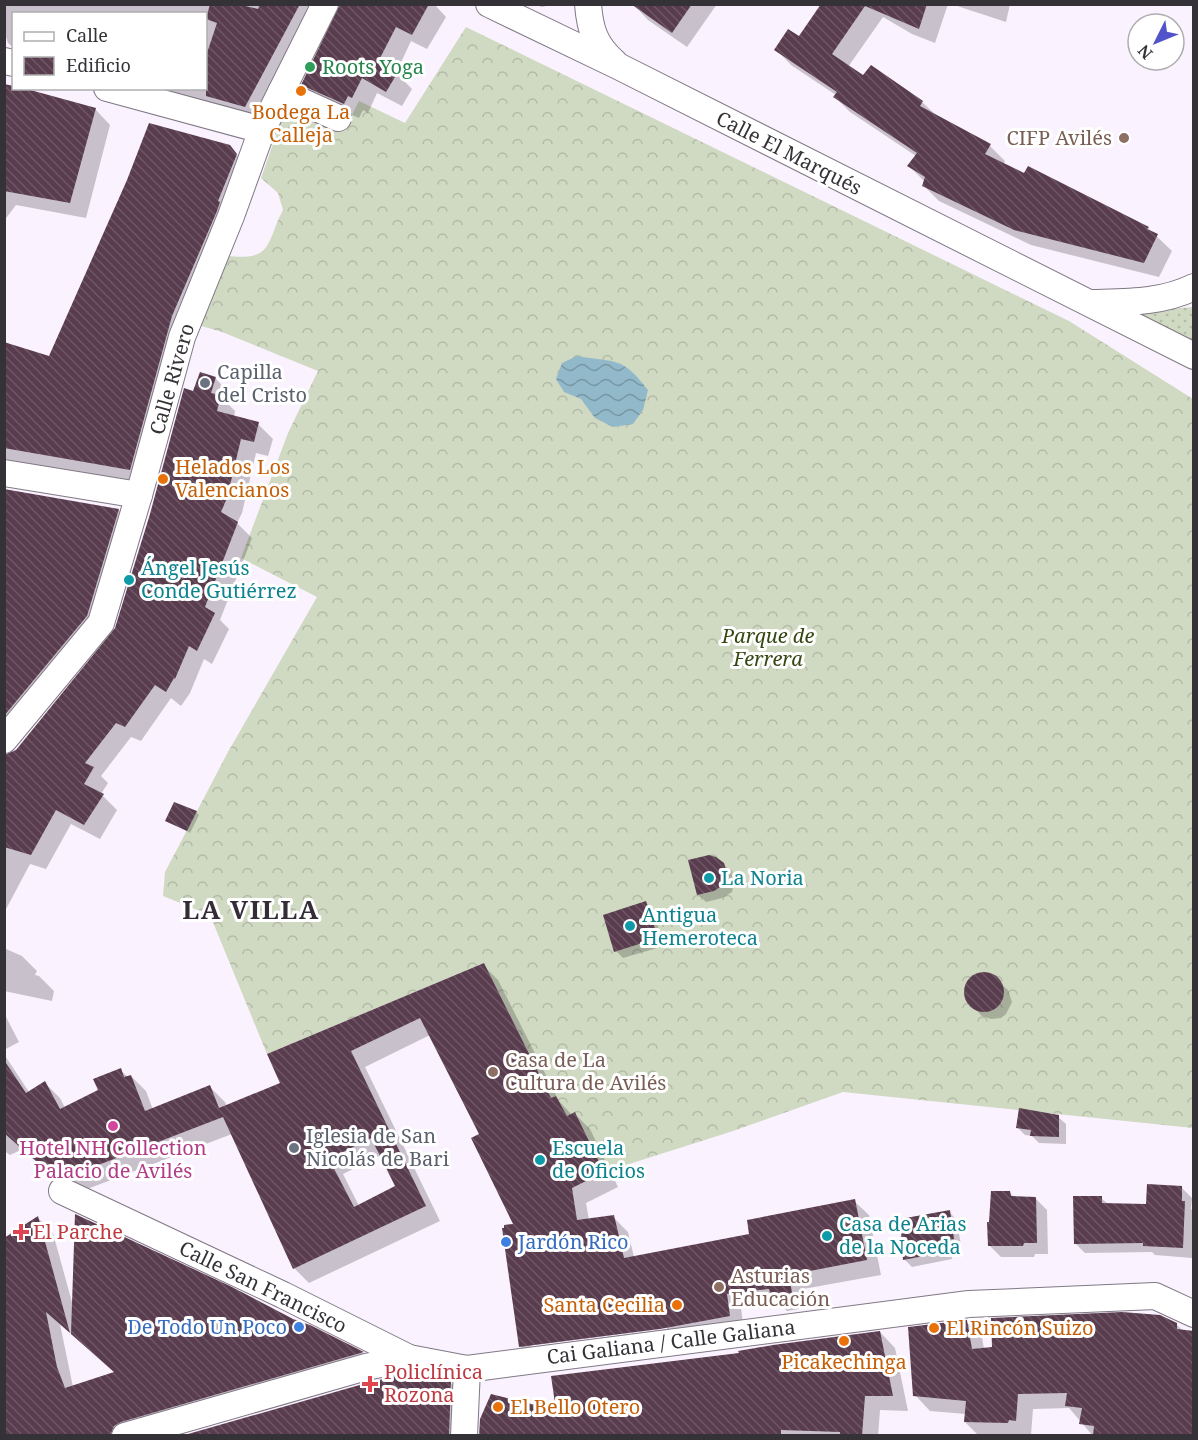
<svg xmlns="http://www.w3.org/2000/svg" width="1198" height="1440" viewBox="0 0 1198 1440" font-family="'Noto Serif',serif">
  <defs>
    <pattern id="grass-dots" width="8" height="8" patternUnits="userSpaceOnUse" patternTransform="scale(1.5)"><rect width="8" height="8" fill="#d0d9c2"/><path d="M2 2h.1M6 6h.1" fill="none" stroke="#b3bba7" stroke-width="1.8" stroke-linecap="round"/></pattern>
    <pattern id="forest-crowns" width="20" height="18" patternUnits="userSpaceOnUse" patternTransform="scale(1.5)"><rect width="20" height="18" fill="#d0d9c2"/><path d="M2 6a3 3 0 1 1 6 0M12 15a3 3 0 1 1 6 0" fill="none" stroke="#b3bba7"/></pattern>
    <pattern id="water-waves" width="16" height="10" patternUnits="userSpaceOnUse" patternTransform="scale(1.5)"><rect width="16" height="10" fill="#92b9c9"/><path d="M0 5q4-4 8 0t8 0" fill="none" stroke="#7897a4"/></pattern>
    <pattern id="building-back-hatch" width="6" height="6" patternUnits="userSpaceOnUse" patternTransform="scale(1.5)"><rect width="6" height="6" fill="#593c4d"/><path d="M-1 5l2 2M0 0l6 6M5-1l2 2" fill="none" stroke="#6e5765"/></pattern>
  </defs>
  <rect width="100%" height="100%" fill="#faf2fe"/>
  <!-- grass -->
  <path fill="url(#grass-dots)" d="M1193,307V349L1119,313Z"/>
  <!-- forest -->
  <path fill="url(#forest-crowns)" d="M466,27L1069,321L1193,399V1134V1128L843,1092L733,1131L604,1172L576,1113L567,1116L556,1096L551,1098L484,963L267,1054L210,915L163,896L165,872L228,752L317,597L241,558L288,433L318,371L222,332L198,325L228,256C274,261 266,242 283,210L278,193L261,178L287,104L344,131L359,101L405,123Z"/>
  <!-- water -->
  <path fill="url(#water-waves)" d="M577,356C617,363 622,356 648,390L643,410L633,424L613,427L595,418L581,399L564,392L556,379L562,363Z"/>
  <!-- shadow -->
  <g fill="#0003" fill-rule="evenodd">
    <path d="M4,4H324L261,122L136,88H206V14H14V48L8,43L4,31Z"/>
    <path d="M340,4H434L446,17L427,49L411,41L396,73L412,89L402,106L377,93L368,113L363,110L359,118L319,100L303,85Z"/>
    <path d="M534,4H555L542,7Z"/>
    <path d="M633,4H717L687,47L648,20Z"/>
    <path d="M823,4H948L935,43L912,34L883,17L848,67L863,77L922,102L938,117L990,146L1005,161L1003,165L1148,228L1172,251L1159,277L1031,245L939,201L923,185L925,182L909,166L916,156L850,112L835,97L836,95L791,65L776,49L799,38Z"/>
    <path d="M951,4H1010L1006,22Z"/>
    <path d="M4,85L95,109L110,125L86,218L16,205L4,221Z"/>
    <path d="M229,147L245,163L233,217L146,485L4,461V344L50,358Z"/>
    <path d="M215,378L230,393L227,403L235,411L234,417L258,424L273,439L268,456L256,453L242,513L237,523L252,538L220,620L229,629L212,664L204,659L190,693L181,706L171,698L141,741L131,737L101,776L108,783L101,794L117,810L100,839L71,824L46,869L30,864L4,913V756L17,751L114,633L194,393Z"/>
    <path d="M119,510L133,525L102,631L4,751V632Z"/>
    <path d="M196,812L199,815L190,833L167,820Z"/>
    <path d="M723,864L731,872L734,881L732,892L722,898L706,902L698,894Z"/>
    <path d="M646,903L653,910L664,946L623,958L616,951Z"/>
    <path d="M6,949L22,956L37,971L35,975L39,976L54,991L52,1001L4,991V953Z"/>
    <path d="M483,965L498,980L559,1101L572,1115L575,1114L590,1129L618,1187L586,1203L589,1220L613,1217L628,1232L634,1257L751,1235L854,1201L869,1215L881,1275L803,1289L806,1308L787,1311L780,1304L741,1308L744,1331L535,1361L520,1346L516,1225L481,1135L430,1035L365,1067L440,1221L309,1283L294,1268L232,1134L82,1191L72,1192L23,1149L10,1155L4,1151V1054L29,1092L45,1083L60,1098L65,1108L100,1090L120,1070L128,1077L131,1076L146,1091L153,1110L210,1087L225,1102L227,1107L282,1084ZM381,1155L397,1187L359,1206L343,1174ZM667,1326V1329L531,1347V1344Z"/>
    <path d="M982,973L989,974L1008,990L1012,1002L1006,1014L1001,1018L991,1019L982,1016L969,1003L966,990L971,979Z"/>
    <path d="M4,1013L19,1042L4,1050Z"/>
    <path d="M1058,1117L1066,1124V1144L1039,1143L1032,1136L1025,1135L1018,1128Z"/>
    <path d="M1182,1188L1192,1198L1191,1209L1194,1211L1192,1258L1155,1255L1152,1252L1085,1253L1075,1243L1101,1198L1108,1204L1147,1205Z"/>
    <path d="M1010,1193L1015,1198L1036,1199L1047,1210L1048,1254H1035L1034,1257H1001L989,1245Z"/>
    <path d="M949,1212L957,1220L961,1246L950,1248L952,1259L912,1267L904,1259Z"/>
    <path d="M76,1216L363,1353L377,1368L139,1436H4L38,1218L53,1233L73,1306ZM60,1324L83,1344L115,1373L73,1387Z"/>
    <path d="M967,1321L982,1337L984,1349L1176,1324L1183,1331L1093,1436L1069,1408L1033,1409L1031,1435L979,1436L965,1422L966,1414L930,1411L915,1395Z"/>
    <path d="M880,1332L895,1348L908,1411L880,1410L878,1436H479L740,1355Z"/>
    <path d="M451,1383L466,1398L464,1436H187Z"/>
  </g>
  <!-- building -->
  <g fill="url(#building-back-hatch)" fill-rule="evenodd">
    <path d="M210,4H237L258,9L260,4H300L245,107L206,96V56L217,23L206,19Z"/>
    <path d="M340,4H429L412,35L396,27L378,62L398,72L386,92L362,78L352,98L348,96L344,104L301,85Z"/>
    <path d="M631,4H692L672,33Z"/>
    <path d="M821,4H927L919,29L865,6L832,54L863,75L871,65L923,101L920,106L991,144L985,154L1024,173L1028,166L1149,227L1147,229L1158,234L1144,263L1014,230L922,186L925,177L907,166L917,153L833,97L837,92L774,50L788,29L799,36Z"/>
    <path d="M4,84L14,86V88H23L96,108L70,203L4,191Z"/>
    <path d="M149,123L230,145L237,154L218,201L220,202L217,211L172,316L130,470L4,448V342L49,356L127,180Z"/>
    <path d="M200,372L216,377L211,393L221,395L217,411L259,422L254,442L241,439L227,498L221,512L238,522L205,607L215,613L197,651L189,646L175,679L174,678L166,692L155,685L125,727L116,723L85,763L94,767L84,784L104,794L84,825L56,810L31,855L4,847V755L16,750L115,628L150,514L184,388L193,391Z"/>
    <path d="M4,489L119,509L87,616L4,716Z"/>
    <path d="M174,802L197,811L187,831L165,821Z"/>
    <path d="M709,855L716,857L724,863L727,873L725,884L714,891L697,895L688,860Z"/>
    <path d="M646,901L658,938L614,952L603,915Z"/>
    <path d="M484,963L551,1098L556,1096L567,1116L575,1112L604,1172L572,1188L577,1220L614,1215L624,1258L749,1234L747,1220L855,1199L867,1260L789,1275L792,1293L771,1297L769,1289L727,1294L730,1316L660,1329L519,1347L502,1228H504V1225L513,1224L471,1138L479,1134L420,1018L351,1051L426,1206L293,1269L223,1117L67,1177L55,1178L4,1133V1060L26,1093L45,1081L60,1109L98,1090L93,1079L121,1068L124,1077L131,1075L145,1111L210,1085L219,1108L280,1083L267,1054ZM371,1138L395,1186L354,1207L329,1159Z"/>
    <circle cx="984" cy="992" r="20"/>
    <path d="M1019,1108L1059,1115V1137L1030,1136L1031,1130L1016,1128Z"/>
    <path d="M1147,1184L1182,1186V1201H1185L1183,1248L1143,1246V1243L1074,1244L1073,1196H1102V1203L1146,1204Z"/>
    <path d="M991,1191H1010L1011,1196L1036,1197L1037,1243H1024L1023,1246H988L987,1222H989Z"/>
    <path d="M950,1210L954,1239L943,1241L945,1252L903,1260L900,1219Z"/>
    <path d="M75,1214L230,1286L293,1319L310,1325L364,1352L121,1422L114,1426L110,1436H4V1238L38,1216L70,1333L46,1312L57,1367L65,1388L114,1372L71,1334Z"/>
    <path d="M1122,1312L1160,1315L1177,1323V1329L1194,1331V1436H1093L1094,1426L1079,1424L1082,1408L1065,1406L1067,1393L1018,1394L1016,1421L1009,1420L1008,1423L964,1422L966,1401L913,1396L908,1327L967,1320L972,1349L992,1347L991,1318Z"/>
    <path d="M880,1331L893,1396H865L862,1436H840V1432L781,1430V1436H479L480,1419L491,1394L556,1410L551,1376L739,1353L738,1351L773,1345Z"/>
    <path d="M400,1375L430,1377L451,1381L449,1436H181L370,1382Z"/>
  </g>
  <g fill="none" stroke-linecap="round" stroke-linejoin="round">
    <defs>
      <g id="minor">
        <path d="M489,4L618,66L1194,356"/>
        <path d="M588,4C590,30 595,45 614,62"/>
        <path d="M4,61L14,63"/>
        <path d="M107,88L262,130"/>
        <path d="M281,92L338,118"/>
        <path d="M1092,303C1126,302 1162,303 1194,287"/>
        <path d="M4,473L139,495"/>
        <path d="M4,740L101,623L139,495L182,337L231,216L262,130L325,4"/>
        <path d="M62,1191L283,1295L409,1358L467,1369L969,1304L1155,1296L1194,1314"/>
        <path d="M125,1436L366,1367L409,1358"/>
        <path d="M464,1436L467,1369"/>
      </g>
    </defs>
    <!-- minor casing -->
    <use href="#minor" stroke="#807885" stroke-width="28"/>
    <!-- minor -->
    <use href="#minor" stroke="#fff" stroke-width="26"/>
  </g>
  <!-- markers -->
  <circle fill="#2e9e5b" stroke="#fff" stroke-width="2" cx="310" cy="67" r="6"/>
  <g fill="#e8710a" stroke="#fff" stroke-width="2">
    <circle cx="301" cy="91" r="6"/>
    <circle cx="163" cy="479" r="6"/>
    <circle cx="677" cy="1305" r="6"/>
    <circle cx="934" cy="1328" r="6"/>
    <circle cx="844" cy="1341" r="6"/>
    <circle cx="498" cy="1407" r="6"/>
  </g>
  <g fill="#8d6e63" stroke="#fff" stroke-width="2">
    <circle cx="1124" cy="138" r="6"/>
    <circle cx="493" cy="1072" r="6"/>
    <circle cx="719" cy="1287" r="6"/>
  </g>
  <g fill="#6b7280" stroke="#fff" stroke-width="2">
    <circle cx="205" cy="383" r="6"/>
    <circle cx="294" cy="1148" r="6"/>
  </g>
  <g fill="#0f9aa8" stroke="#fff" stroke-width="2">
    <circle cx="129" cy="580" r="6"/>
    <circle cx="709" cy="878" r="6"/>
    <circle cx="630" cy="926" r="6"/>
    <circle cx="540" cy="1160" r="6"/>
    <circle cx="827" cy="1236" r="6"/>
  </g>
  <circle fill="#d1479c" stroke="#fff" stroke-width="2" cx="113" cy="1126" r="6"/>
  <g fill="#e0444e" stroke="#fff" stroke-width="2">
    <path d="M18 1223h6v6h6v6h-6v6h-6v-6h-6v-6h6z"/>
    <path d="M367 1375h6v6h6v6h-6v6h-6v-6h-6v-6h6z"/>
  </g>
  <g fill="#3f7fe0" stroke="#fff" stroke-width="2">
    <circle cx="506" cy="1242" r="6"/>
    <circle cx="299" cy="1327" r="6"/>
  </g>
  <g text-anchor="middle" stroke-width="6" stroke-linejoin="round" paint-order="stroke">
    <!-- leisure labels -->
    <g font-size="20" fill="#27864d" stroke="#fff" text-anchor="start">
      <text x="322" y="74">Roots Yoga</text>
    </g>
    <!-- food labels -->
    <g font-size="20" fill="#c56008" stroke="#fff" text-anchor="start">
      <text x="301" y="119" text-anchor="middle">Bodega La<tspan x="301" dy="23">Calleja</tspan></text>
      <text x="175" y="474">Helados Los<tspan x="175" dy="23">Valencianos</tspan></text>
      <text x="665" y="1312" text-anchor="end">Santa Cecilia</text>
      <text x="946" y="1335">El Rincón Suizo</text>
      <text x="844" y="1369" text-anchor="middle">Picakechinga</text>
      <text x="510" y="1414">El Bello Otero</text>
    </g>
    <!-- education labels -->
    <g font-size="20" fill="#785e54" stroke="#fff" text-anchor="start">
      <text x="1112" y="145" text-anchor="end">CIFP Avilés</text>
      <text x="505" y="1067">Casa de La<tspan x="505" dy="23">Cultura de Avilés</tspan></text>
      <text x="731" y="1283">Asturias<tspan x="731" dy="23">Educación</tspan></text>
    </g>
    <!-- street labels -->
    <g font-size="20" fill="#353237" stroke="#fff">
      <text transform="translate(789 153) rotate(27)" y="7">Calle El Marqués</text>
      <text transform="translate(172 379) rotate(-74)" y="7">Calle Rivero</text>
      <text transform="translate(263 1287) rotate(26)" y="7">Calle San Francisco</text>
      <text transform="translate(671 1342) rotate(-7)" y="7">Cai Galiana / Calle Galiana</text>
    </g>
    <!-- worship labels -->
    <g font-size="20" fill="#5b616d" stroke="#fff" text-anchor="start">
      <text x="217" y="379">Capilla<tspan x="217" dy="23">del Cristo</tspan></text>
      <text x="306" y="1143">Iglesia de San<tspan x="306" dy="23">Nicolás de Bari</tspan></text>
    </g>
    <!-- culture labels -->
    <g font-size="20" fill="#0d838f" stroke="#fff" text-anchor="start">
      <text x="141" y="575">Ángel Jesús<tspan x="141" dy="23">Conde Gutiérrez</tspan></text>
      <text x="721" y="885">La Noria</text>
      <text x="642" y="922">Antigua<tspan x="642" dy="23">Hemeroteca</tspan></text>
      <text x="552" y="1155">Escuela<tspan x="552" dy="23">de Oficios</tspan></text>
      <text x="839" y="1231">Casa de Arias<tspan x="839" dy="23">de la Noceda</tspan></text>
    </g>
    <!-- park labels -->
    <g font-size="20" font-style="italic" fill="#374713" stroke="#fff">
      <text x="768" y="643">Parque de<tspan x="768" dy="23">Ferrera</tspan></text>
    </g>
    <!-- hotel labels -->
    <g font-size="20" fill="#b23c85" stroke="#fff">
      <text x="113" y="1155">Hotel NH Collection<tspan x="113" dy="23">Palacio de Avilés</tspan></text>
    </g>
    <!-- health labels -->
    <g font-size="20" fill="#be3a42" stroke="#fff" text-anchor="start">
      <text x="33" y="1239">El Parche</text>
      <text x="384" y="1379">Policlínica<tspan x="384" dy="23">Rozona</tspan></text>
    </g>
    <!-- shop labels -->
    <g font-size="20" fill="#366cbe" stroke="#fff" text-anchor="start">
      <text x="518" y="1249">Jardón Rico</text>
      <text x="287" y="1334" text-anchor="end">De Todo Un Poco</text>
    </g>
    <!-- district labels -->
    <g font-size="26" font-weight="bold" letter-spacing="1.5" fill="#342d38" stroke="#fff">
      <text x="251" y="919">LA VILLA</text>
    </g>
  </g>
  <!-- border -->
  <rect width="1198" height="1440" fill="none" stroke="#353237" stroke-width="12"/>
  <!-- legend -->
  <rect x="12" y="12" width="195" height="78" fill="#ffffff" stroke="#aeadaf" stroke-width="1.5"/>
  <rect x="24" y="32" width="30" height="9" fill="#ffffff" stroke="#aeadaf" stroke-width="1.5"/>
  <text x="66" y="42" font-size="18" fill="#353237">Calle</text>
  <rect x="24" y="57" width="30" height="18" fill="url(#building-back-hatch)" stroke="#aeadaf" stroke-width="1.5"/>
  <text x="66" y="72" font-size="18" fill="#353237">Edificio</text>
  <!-- north arrow -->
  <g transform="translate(1156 42) rotate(227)"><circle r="28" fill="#ffffff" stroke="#aeadaf" stroke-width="1.5"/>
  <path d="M0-4.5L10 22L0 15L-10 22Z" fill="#5153ca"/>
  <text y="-9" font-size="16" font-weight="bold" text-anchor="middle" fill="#353237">N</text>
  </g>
</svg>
